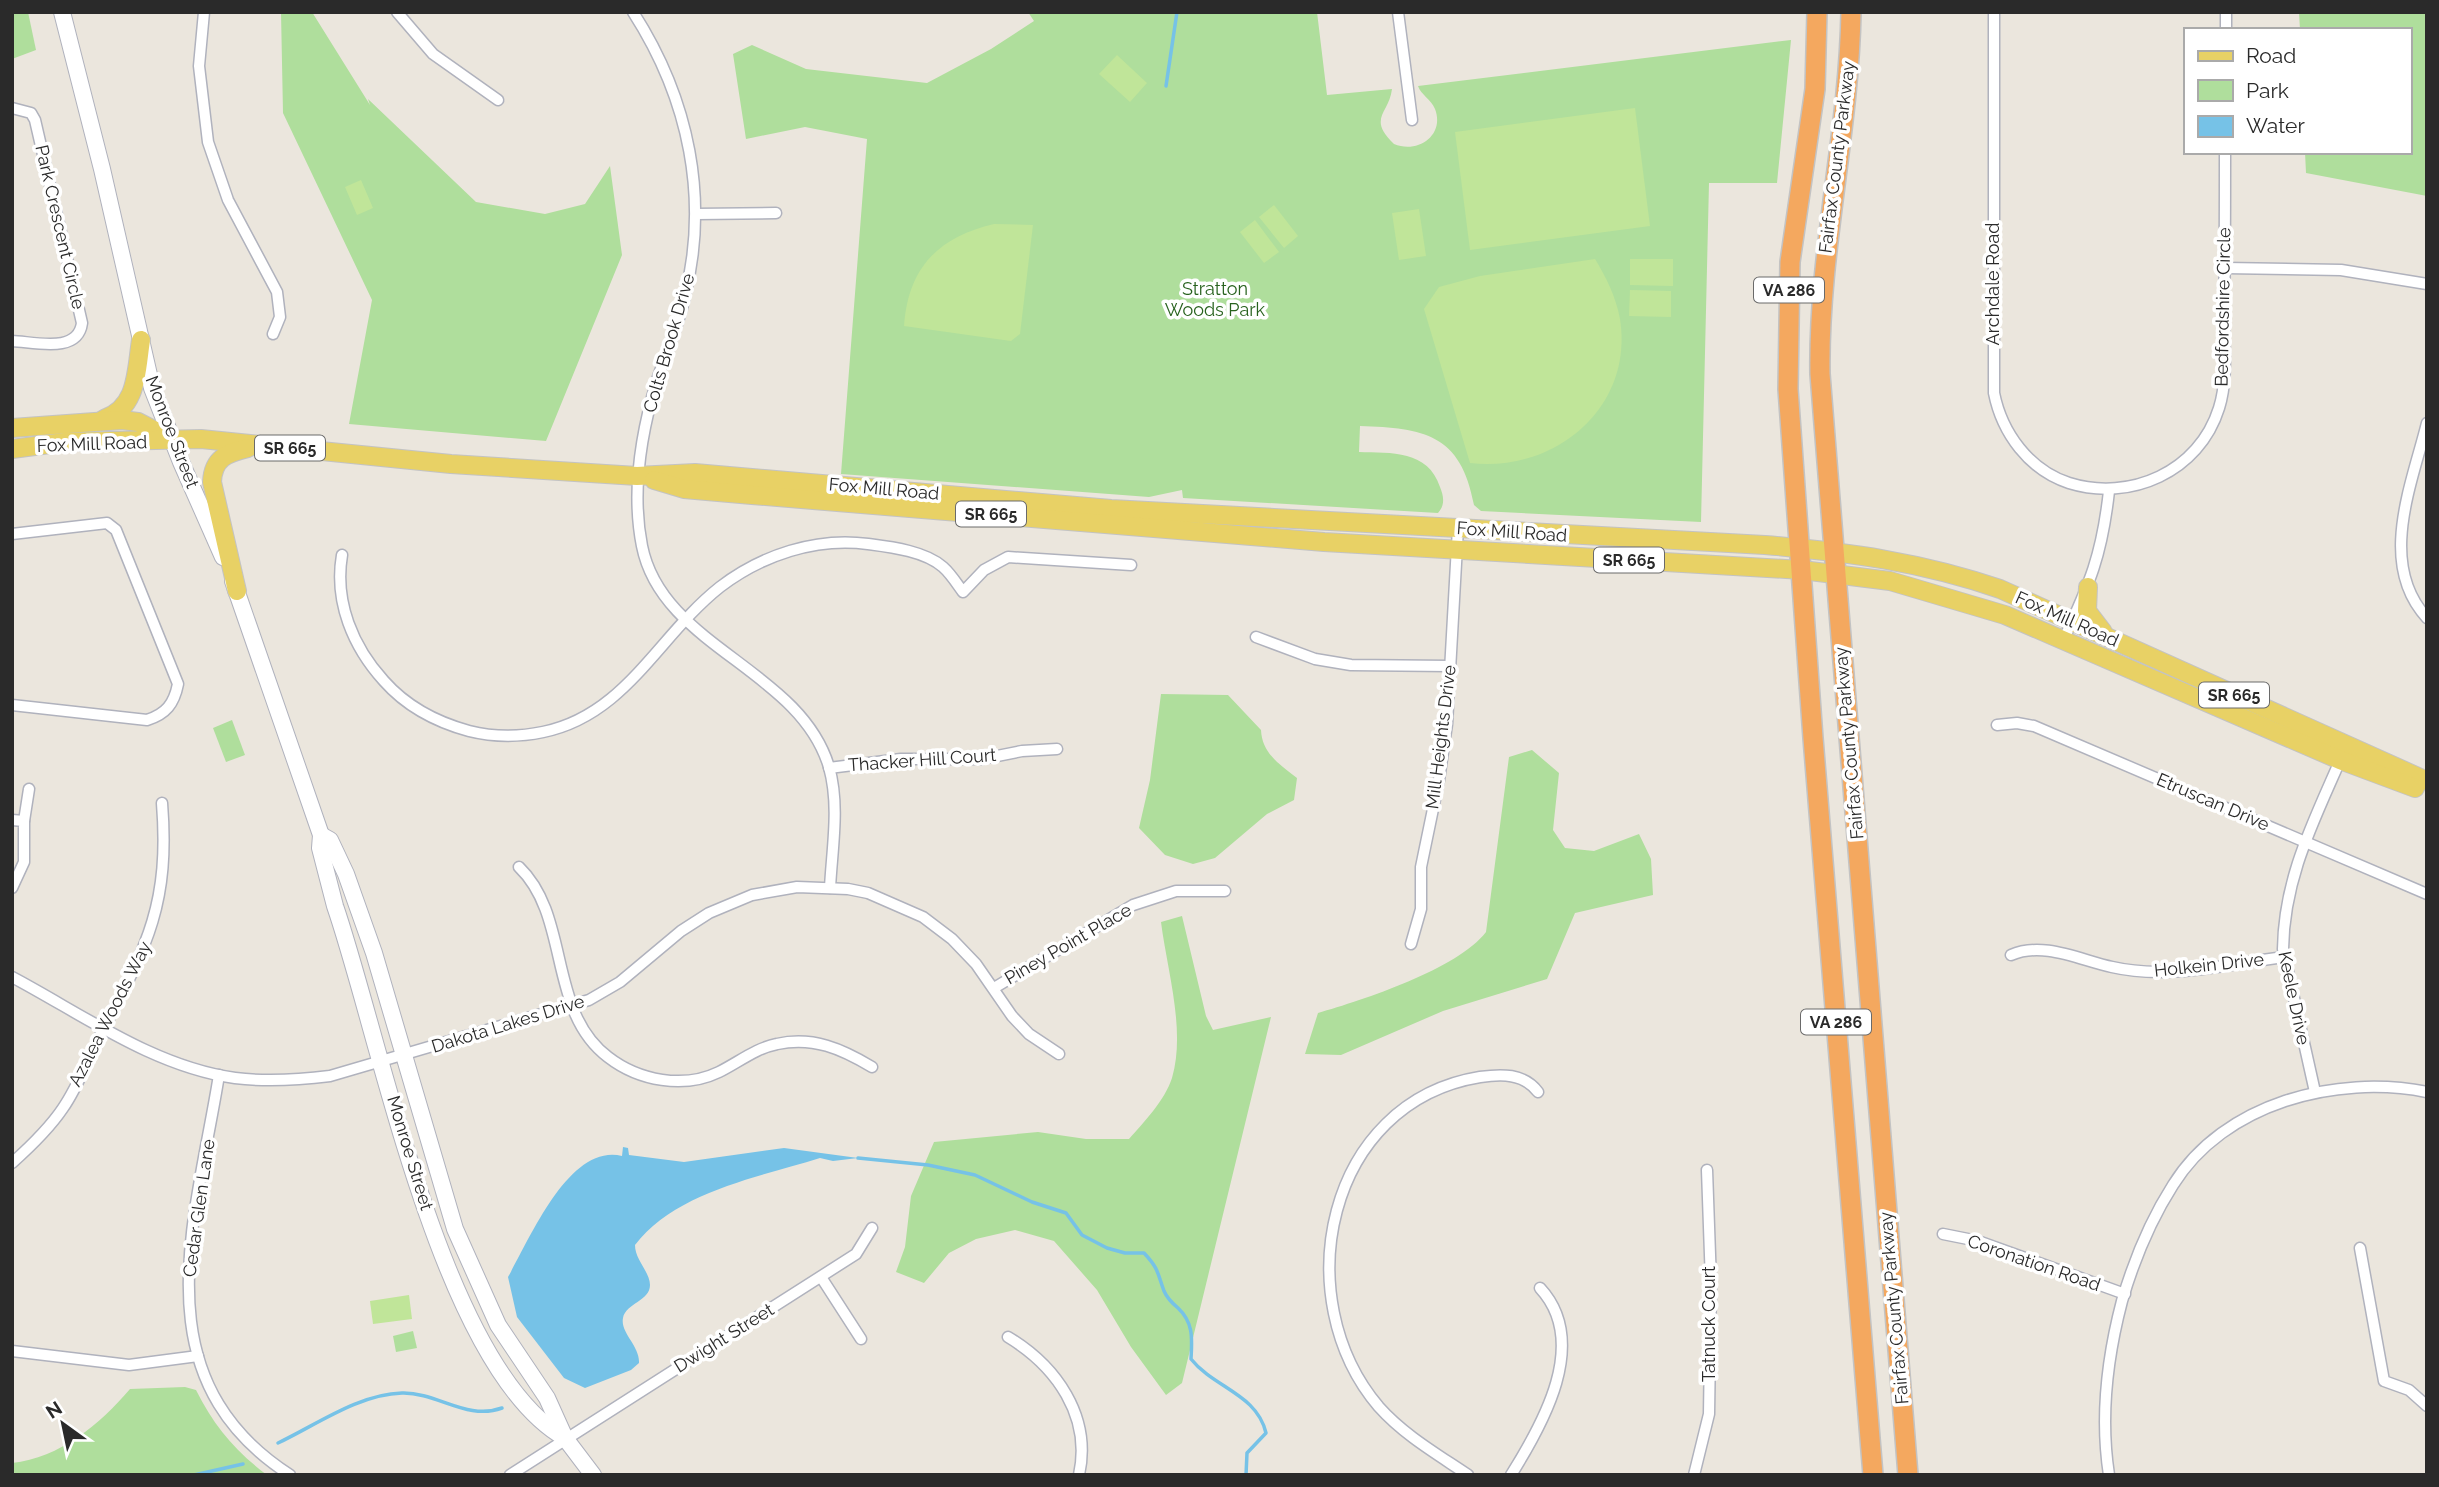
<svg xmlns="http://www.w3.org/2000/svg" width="2439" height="1487" viewBox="0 0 2439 1487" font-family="Raleway,sans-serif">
  <rect width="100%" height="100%" fill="#ebe6dd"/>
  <!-- green -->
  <g fill="#afde9c">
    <path d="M12,12H28L36,50L12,59Z"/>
    <path d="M281,12H312L370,105L368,99L476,202L545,214L585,204L610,166L622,255L546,441L349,424L372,300L283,113Z"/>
    <path d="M1028,12H1317L1327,95L1392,89C1389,114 1367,118 1394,144C1418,154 1445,135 1435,109C1431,99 1421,95 1418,86L1791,40L1777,183H1709L1701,522L1481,511L1474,505C1461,434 1424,428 1360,426L1359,452C1391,453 1428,450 1440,487C1444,497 1445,505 1438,513L1183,498L1182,490L1149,497L841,474L867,139L805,127L746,139L733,54L752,45L806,69L927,83L991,49L1034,21Z"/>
    <path d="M2299,12H2427V196L2306,173L2305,152H2409V30H2300Z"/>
    <path d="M1161,694L1228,695L1261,730C1262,753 1279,764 1297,778L1294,800L1267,814L1215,858L1193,864L1165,855L1139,828L1150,780Z"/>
    <path d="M232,720L245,755L226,762L213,728Z"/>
    <path d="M1532,750L1559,773L1553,830L1565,848L1594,851L1639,834L1651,859L1653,895L1575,913L1547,979L1443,1011L1341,1055L1305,1054L1318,1013C1363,1000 1458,969 1486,932L1509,757Z"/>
    <path d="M1182,916L1206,1016L1213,1030L1271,1017L1182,1383L1166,1395L1131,1347L1097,1290L1054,1241L1015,1230L976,1239L949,1253L924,1283L896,1272L905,1247L911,1196L934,1142L1038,1132L1086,1139H1129C1144,1122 1165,1100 1172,1078C1186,1030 1167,970 1161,922Z"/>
    <path d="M413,1331L417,1348L396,1352L393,1336Z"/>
    <path d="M185,1387L196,1390C214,1426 235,1451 267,1475H12V1463C60,1458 100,1424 130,1389Z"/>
  </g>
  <!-- pitch -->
  <g fill="#c0e599">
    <path d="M1117,55L1147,83L1130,102L1099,74Z"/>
    <path d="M1635,108L1650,226L1470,250L1455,132Z"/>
    <path d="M361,180L373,208L357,215L345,187Z"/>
    <path d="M1274,205L1298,236L1284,248L1259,217Z"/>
    <path d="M1419,209L1426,256L1399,260L1392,213Z"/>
    <path d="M1255,220L1279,252L1264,263L1240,232Z"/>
    <path d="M994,224L1033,225L1020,334L1011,341L904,326C908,267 939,237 994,224Z"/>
    <path d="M1595,259C1606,277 1616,297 1620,319C1634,408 1554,473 1470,463L1424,309L1439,287L1480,276Z"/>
    <path d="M1630,259H1673V286L1630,285Z"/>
    <path d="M1630,290L1671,291V317L1629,316Z"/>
    <path d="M409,1295L412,1319L373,1324L370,1301Z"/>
  </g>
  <!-- water -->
  <path fill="#76c2e7" d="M623,1147L628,1148L629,1155L684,1162L784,1148L858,1158L833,1161L820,1158C759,1177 675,1192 635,1245C635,1260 650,1272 650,1285C650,1301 626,1303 623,1318C620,1333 640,1346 639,1363L631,1370L585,1388L564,1378L517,1317L508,1277C530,1239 569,1143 622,1156Z"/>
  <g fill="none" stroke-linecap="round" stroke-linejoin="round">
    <!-- stream -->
    <g stroke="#76c2e7" stroke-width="3.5">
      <path d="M1166,86L1177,12"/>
      <path d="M858,1158L928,1165L975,1175L1032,1202L1066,1213L1082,1235L1107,1248L1125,1253H1144C1159,1269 1157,1272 1164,1291C1167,1298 1172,1303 1178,1308C1194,1323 1192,1339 1191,1359C1214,1388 1257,1394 1266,1433L1247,1453L1246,1475"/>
      <path d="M278,1443C316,1425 359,1394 402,1393C437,1392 467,1421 502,1408"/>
      <path d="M194,1475L243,1464"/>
    </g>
    <defs>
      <g id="street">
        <path d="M204,12L199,66L208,142L228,200L277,292L280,317L273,334"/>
        <path d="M397,12L433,54L498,100"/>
        <path d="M633,12C689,99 710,199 684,300C678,327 666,353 657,380C641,433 631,491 642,546C662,647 800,669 829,767C840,806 832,848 830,888"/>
        <path d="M1398,12L1412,120"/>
        <path d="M1994,12V393C2002,433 2029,470 2069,483C2130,502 2199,472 2219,408C2228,380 2224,347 2224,318C2225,263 2225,207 2225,152"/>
        <path d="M2226,30V12"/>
        <path d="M12,108L31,113L35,120L82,323C78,354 35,342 12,341"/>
        <path d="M696,214L776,213"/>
        <path d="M2225,268L2341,270L2427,284"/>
        <path d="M2427,423C2412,484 2377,564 2427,618"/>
        <path d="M12,534L107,523L116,530L178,684C174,704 166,714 147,720L12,705"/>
        <path d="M342,555C334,602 353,647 384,681C407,707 436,722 469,731C493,737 519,737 543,732C626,715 658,636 720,587C762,555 816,537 868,544C891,547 925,551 943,567C951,574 957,584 963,592L984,570L1008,557L1131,565"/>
        <path d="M1256,637L1315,659L1351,665L1450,666"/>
        <path d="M2063,641C2090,583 2102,555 2109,491"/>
        <path d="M1997,725L2017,723L2034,726L2427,894"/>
        <path d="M829,768L901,759H982L1022,751L1057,749"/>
        <path d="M12,820L24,821V862L12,888"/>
        <path d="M24,821L29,789"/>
        <path d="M519,867C571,917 547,1011 608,1057C639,1081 684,1089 719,1072C739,1062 756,1048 777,1044C813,1036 842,1049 872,1067"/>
        <path d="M1411,944L1421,909V867L1439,780L1447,724L1458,528"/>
        <path d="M2011,955C2043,941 2080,960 2112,967C2168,980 2228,964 2284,957"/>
        <path d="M12,977C82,1014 154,1067 235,1078C267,1082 298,1080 330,1076L589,1000L620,982L681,931L709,913L752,895L797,887L848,889L868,893L923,917L952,939L976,964L1012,1016L1029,1034L1059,1054"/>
        <path d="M994,988L1133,905L1176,891H1225"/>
        <path d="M219,1075C196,1219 138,1377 290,1475"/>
        <path d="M2315,1092L2283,949C2284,877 2314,821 2342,756"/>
        <path d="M12,1163C31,1146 49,1129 63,1108C79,1085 89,1056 102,1032C147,946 170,904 162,803"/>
        <path d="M1943,1234L1978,1241L2125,1294"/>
        <path d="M2360,1248L2384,1381L2409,1390L2427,1406"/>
        <path d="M821,1277L861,1339"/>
        <path d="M1008,1337C1056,1366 1092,1416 1079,1475"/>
        <path d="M12,1351L129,1365L198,1356"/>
        <path d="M510,1475L856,1254L872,1228"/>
        <path d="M1468,1475C1437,1454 1404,1435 1379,1407C1286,1298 1326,1102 1480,1077C1501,1074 1524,1073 1538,1092"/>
        <path d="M1511,1475C1543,1424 1590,1342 1540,1288"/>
        <path d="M1694,1475L1709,1414L1711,1283L1707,1170"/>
        <path d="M2109,1475C2100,1417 2107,1358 2122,1301C2134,1260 2150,1221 2173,1185C2224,1103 2336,1074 2427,1092"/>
      </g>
      <g id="secondary">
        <path d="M62,12L102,169L152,388L181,462L223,557"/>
        <path d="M233,581L321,835L320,848L335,906C381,1039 442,1369 565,1438"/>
        <path d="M321,835L330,840L346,874L374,953L455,1229L498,1325L547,1398L565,1438L593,1475"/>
      </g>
      <g id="primary">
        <path d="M104,419C138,407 136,372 141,340"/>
        <path d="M12,428L122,420L138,422L171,439"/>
        <path d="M12,449L65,442L201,439L451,464L637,476L695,473L1111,509L1765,545C1848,552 1921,562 2000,589L2427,781"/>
        <path d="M654,480L684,489L752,495L1324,542L1802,570L1890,581L2005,615L2340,760L2415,788"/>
        <path d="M2088,587L2087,611L2103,632"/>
        <path d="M237,591L212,482C213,458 227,453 248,448"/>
      </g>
      <g id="highway">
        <path d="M1817,12L1815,89L1790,262L1788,389L1813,738L1873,1475"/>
        <path d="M1851,12C1849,134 1818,252 1820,374L1908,1475"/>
      </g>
    </defs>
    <!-- street casing -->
    <use href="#street" stroke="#b0b2bd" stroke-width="13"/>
    <!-- secondary casing -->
    <use href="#secondary" stroke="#b0b2bd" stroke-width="18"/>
    <!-- primary casing -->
    <use href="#primary" stroke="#c3c3c3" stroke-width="20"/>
    <!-- highway casing -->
    <use href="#highway" stroke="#c3c3c3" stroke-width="22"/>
    <!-- street -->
    <use href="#street" stroke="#fff" stroke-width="10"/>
    <!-- secondary -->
    <use href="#secondary" stroke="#fff" stroke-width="16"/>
    <!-- primary -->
    <use href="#primary" stroke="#e8d165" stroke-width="18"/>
    <!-- highway -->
    <use href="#highway" stroke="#f4a85f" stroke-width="19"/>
  </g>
  <g text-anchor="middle" stroke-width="7" stroke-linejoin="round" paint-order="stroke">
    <!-- shield labels -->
    <g fill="#fff" stroke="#6a6a6a" stroke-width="2">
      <rect x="1754" y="277.5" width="70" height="25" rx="5"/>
      <rect x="255" y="435.5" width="70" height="25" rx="5"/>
      <rect x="956" y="501.5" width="70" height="25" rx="5"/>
      <rect x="1594" y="547.5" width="70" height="25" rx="5"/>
      <rect x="2199" y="682.5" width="70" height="25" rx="5"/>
      <rect x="1801" y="1009.5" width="70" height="25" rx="5"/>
    </g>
    <g font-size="16" font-weight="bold" fill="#2a2a2a">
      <text x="1789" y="296">VA 286</text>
      <text x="290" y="454">SR 665</text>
      <text x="991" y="520">SR 665</text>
      <text x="1629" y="566">SR 665</text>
      <text x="2234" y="701">SR 665</text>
      <text x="1836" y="1028">VA 286</text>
    </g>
    <!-- street labels -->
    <g font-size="18" fill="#2a2a2a" stroke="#fff">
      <text transform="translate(1837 157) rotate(-83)" y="6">Fairfax County Parkway</text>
      <text transform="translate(60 227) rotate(77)" y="6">Park Crescent Circle</text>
      <text transform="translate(1993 284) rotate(-90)" y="6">Archdale Road</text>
      <text transform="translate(2223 307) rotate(-89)" y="6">Bedfordshire Circle</text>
      <text transform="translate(669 343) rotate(-74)" y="6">Colts Brook Drive</text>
      <text transform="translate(172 432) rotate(69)" y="6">Monroe Street</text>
      <text transform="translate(92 444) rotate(-2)" y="6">Fox Mill Road</text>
      <text transform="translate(884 489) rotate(5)" y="6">Fox Mill Road</text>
      <text transform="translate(1512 532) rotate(4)" y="6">Fox Mill Road</text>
      <text transform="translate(2067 619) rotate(24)" y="6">Fox Mill Road</text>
      <text transform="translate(1441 737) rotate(-83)" y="6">Mill Heights Drive</text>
      <text transform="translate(1849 743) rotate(-95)" y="6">Fairfax County Parkway</text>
      <text transform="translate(922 760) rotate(-4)" y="6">Thacker Hill Court</text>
      <text transform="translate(2213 802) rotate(23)" y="6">Etruscan Drive</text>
      <text transform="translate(1068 944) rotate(-30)" y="6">Piney Point Place</text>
      <text transform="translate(2209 965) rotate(-6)" y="6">Holkein Drive</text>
      <text transform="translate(2294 998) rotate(78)" y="6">Keele Drive</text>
      <text transform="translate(110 1014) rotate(-63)" y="6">Azalea Woods Way</text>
      <text transform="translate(508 1024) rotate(-17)" y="6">Dakota Lakes Drive</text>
      <text transform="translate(410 1153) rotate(73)" y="6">Monroe Street</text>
      <text transform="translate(199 1208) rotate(-82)" y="6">Cedar Glen Lane</text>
      <text transform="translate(2034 1263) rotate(19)" y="6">Coronation Road</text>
      <text transform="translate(1894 1308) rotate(-95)" y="6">Fairfax County Parkway</text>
      <text transform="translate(1709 1324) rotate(-90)" y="6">Tatnuck Court</text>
      <text transform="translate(724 1338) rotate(-32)" y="6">Dwight Street</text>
    </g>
    <!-- park labels -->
    <g font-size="18" fill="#28621e" stroke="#fff">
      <text x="1215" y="295">Stratton<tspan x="1215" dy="21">Woods Park</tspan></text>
    </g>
  </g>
  <!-- border -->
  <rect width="2439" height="1487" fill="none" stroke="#2a2a2a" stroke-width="28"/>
  <!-- legend -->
  <rect x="2184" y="28" width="228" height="126" fill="#ffffff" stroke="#aaaaaa" stroke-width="2"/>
  <rect x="2198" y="51" width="35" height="10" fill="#e8d165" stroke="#aaaaaa" stroke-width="2"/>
  <text x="2246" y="63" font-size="21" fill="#2a2a2a">Road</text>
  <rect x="2198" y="80" width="35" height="21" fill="#afde9c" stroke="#aaaaaa" stroke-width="2"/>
  <text x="2246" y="98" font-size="21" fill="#2a2a2a">Park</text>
  <rect x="2198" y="116" width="35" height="21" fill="#76c2e7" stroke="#aaaaaa" stroke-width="2"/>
  <text x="2246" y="133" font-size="21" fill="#2a2a2a">Water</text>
  <!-- north arrow -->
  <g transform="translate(63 1424) rotate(327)" stroke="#ffffff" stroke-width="5" paint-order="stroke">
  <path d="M0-5L12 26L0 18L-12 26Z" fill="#2a2a2a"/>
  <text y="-10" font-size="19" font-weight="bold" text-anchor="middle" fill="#2a2a2a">N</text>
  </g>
</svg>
